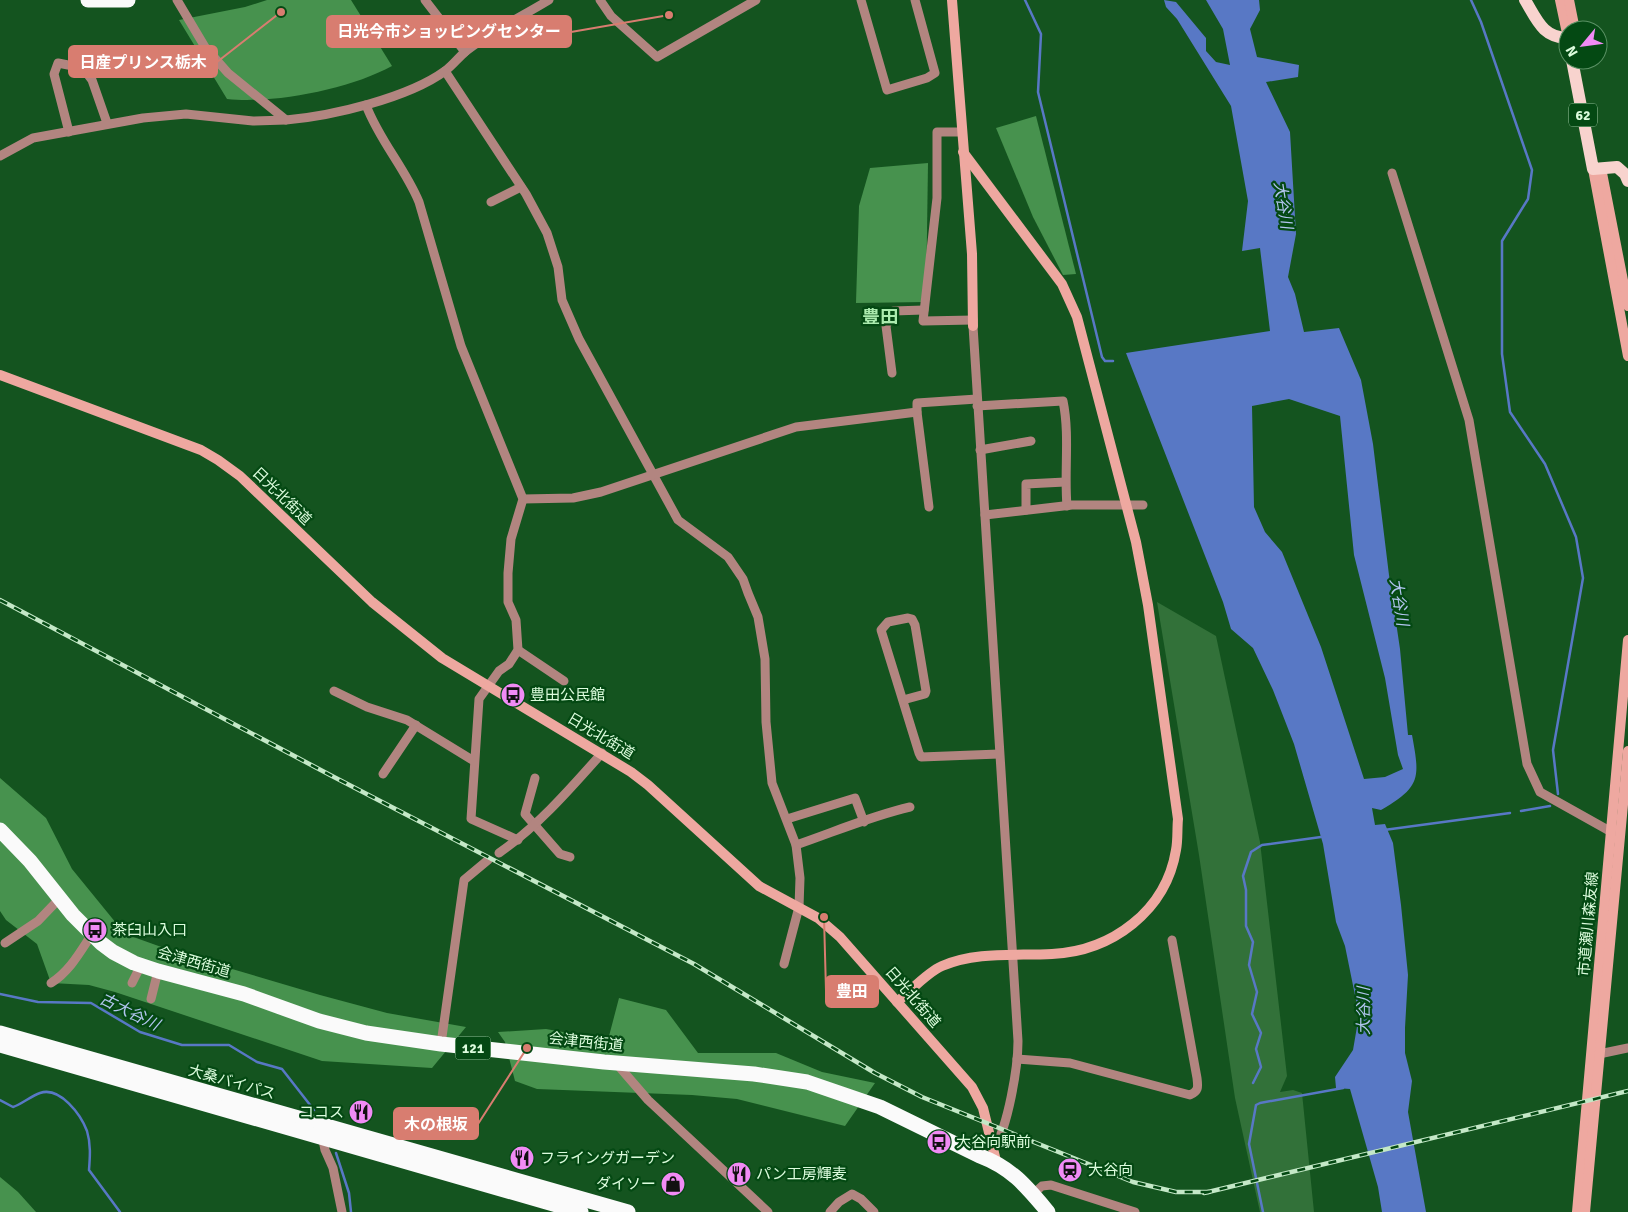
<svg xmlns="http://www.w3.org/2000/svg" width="1628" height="1212" viewBox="0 0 1628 1212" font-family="Signika,'Noto Sans JP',sans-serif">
  <rect width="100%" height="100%" fill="#14541f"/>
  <!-- green -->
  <path fill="#327139" d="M1157,602L1216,636L1260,842L1287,1076L1280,1092L1293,1090L1302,1093L1314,1212H1260L1235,1098L1199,855Z"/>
  <!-- forest -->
  <g fill="#47924e">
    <path d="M267,0H351L392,66C350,89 275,104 227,99L179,20L245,7Z"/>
    <path d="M1036,116L1076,274L1063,275L1033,217L996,128Z"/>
    <path d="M928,163L926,302L856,303L859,206L870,168Z"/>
    <path d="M0,778L46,818L72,869L125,934L181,954L320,995L387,1013L466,1027L432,1068L322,1061L115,992L89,985L51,983L37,944L6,920L0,911Z"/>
    <path d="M619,998L666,1010L698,1053H776L822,1072L875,1083L845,1126L737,1099L692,1095L537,1089L515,1081L505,1042L498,1032L546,1029L608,1040Z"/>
    <path d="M0,1177L18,1192L36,1212H0Z"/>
  </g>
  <!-- water -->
  <path fill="#5878c5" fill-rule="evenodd" d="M1164,0L1176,2L1206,38V51L1216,62L1230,65L1223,29L1206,0H1259L1260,10L1250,29L1257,57L1299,65L1298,77L1266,82L1290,132L1296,234L1288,277L1295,294L1304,332L1339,328L1361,380L1373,444L1389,575L1400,649L1408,735H1412C1420,778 1421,787 1381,810L1372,808L1375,825L1385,824L1393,843L1401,905L1408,975L1405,1028V1053L1412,1081L1408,1112L1426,1212H1382L1378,1187L1350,1089L1336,1088L1335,1077L1353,1050L1359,1015L1345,946L1336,922L1323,844L1294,744L1273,690L1253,648L1231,629L1223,602L1126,353L1270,331L1260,248L1242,251L1248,201L1231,106L1177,19L1166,7ZM1289,399L1340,416L1354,555L1385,678L1398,755L1403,769L1385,777L1364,779L1321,647L1282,552L1265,532L1254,507L1252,406Z"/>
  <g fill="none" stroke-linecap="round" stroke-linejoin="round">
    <!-- stream -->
    <g stroke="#5878c5" stroke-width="2.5">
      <path d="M1025,0L1041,34L1038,92L1102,357L1105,361H1113"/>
      <path d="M1471,0L1481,22L1532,170L1528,199L1502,241V354L1510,412L1545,464L1576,537L1583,578L1553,750L1558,794"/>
      <path d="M1521,811L1550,806"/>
      <path d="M1384,830L1510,813"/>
      <path d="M0,994L38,1002L91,1003L140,1032L182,1045H229L257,1062L282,1069L314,1110"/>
      <path d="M1253,1083L1261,1067L1256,1049L1261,1033L1252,1014L1257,992L1249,965L1253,942L1246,926V890L1243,876L1251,852L1262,845L1321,837"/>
      <path d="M0,1100L13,1107C22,1104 31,1096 40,1093C60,1086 81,1115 87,1131C91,1144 90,1157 89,1170L120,1212"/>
      <path d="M336,1153L349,1193L351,1212"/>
      <path d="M1263,1212L1249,1144L1256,1105L1260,1103L1343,1088"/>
    </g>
    <!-- street -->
    <g stroke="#b28580" stroke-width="9">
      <path d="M177,0L205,47L228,73L286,120C332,116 408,98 445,71C452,66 458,58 465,52C490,32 521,17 549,0"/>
      <path d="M425,0L465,52"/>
      <path d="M600,0L611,16L657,57L756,0"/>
      <path d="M861,0L887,90L927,78L935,73L915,0"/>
      <path d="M445,71L526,194L547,233L558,267L562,300L579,339L678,520L728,557L743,579L748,593L758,617L765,659L766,722L772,783L796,845L800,878L799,907L784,964"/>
      <path d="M366,105C379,140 405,168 419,202L461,346L523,499L511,539L508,573V602L516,620L518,650L509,664L499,671L479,699L471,819L518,840"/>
      <path d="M69,132L54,74L58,63L83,68L92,80L107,123"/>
      <path d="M961,132H937V198L923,321L973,320"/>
      <path d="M0,156L33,138L143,118L186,114L253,121L286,120"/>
      <path d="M1392,173L1469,420L1527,764L1540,792L1615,834"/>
      <path d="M491,202L521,187"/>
      <path d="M973,326L1018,1041C1018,1068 1008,1126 994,1149"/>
      <path d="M892,373L886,326L893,311L924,310"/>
      <path d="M977,406L1063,401C1070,435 1064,472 1067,506"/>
      <path d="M917,412L929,507"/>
      <path d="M980,450L1031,441"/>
      <path d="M523,499L573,498L601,492L796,427L917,412V403L977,399"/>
      <path d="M1026,510V484L1065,482"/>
      <path d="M985,515L1072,505H1143"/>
      <path d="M518,650L564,681"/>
      <path d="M334,691L367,707L407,720L474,761"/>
      <path d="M903,700L925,694L926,691L915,625L912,619L908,618L888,622L881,630L919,753L921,757L999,754"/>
      <path d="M383,774L416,725"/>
      <path d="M535,778L525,814L560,854L570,857"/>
      <path d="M787,819L855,798L864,822"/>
      <path d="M796,845C834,832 871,816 910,807"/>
      <path d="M499,853C538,826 570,789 602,753"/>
      <path d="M5,943L38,921L60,898"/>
      <path d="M51,983C70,971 80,952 92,934"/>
      <path d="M132,983L141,965"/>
      <path d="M151,999L158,971"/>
      <path d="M441,1044L464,880L488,860"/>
      <path d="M1599,1054L1628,1048"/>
      <path d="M1017,1059L1070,1063L1190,1095C1199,1091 1198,1087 1197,1078L1172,940"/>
      <path d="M616,1063L648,1100L768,1212"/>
      <path d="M322,1135L325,1150L333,1168L342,1212"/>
      <path d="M1033,1194L1042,1186L1051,1185L1135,1212"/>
      <path d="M830,1212L839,1202L852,1194L861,1199L874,1212"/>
    </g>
    <!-- secondary -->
    <g stroke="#eea8a0" stroke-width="10">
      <path d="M952,0L972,254L973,326"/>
      <path d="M1560,0L1568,38"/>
      <path d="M1569,0L1575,30"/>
      <path d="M1601,168L1628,306"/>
      <path d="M1593,169L1628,356"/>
      <path d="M0,375L201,450L218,460L240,476L372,602L442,658L631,772L648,785L759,886L818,918L840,937L972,1087L983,1108L996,1161"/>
      <path d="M897,1002C911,991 926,973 942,966C976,951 1016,956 1052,954C1112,951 1166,911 1176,850C1178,840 1177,829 1178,819L1148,605L1136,542L1077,317L1062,284L963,152"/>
      <path d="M1577,1212L1628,640"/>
      <path d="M1585,1212L1628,751"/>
    </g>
    <!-- primary -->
    <g stroke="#f8d3ce" stroke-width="12">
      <path d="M1525,0C1537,20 1543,38 1568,38"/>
      <path d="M1572,60L1593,169L1617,167L1625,174L1628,181"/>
    </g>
    <!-- highway -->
    <g stroke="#fafafa" stroke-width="15">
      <path d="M88,0H128"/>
      <path d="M0,830L30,861L73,915L101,943L113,952L134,963L158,971L244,994L319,1021L366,1033L441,1044L604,1062L754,1074L807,1082L880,1107L980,1156C1012,1168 1027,1187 1048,1212"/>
      <path d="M0,1033L628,1212"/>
      <path d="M0,1045L581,1212"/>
    </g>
    <defs>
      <g id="rail">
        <path d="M0,600L332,776L694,964L875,1073L922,1097L1133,1182L1176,1192H1209"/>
        <path d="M1204,1193L1628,1091"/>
      </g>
    </defs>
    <!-- rail casing -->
    <use href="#rail" stroke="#c4e8c7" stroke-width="4.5"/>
    <!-- rail -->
    <use href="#rail" stroke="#044913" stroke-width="2.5" stroke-dasharray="8" stroke-linecap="butt"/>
  </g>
  <!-- icons -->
  <defs>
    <symbol id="bus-disc" viewBox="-11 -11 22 22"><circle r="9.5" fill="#f18bf5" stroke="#044913"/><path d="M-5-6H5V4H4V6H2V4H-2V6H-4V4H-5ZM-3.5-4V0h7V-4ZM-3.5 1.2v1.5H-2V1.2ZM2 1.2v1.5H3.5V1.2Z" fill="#111"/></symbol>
    <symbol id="restaurant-disc" viewBox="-11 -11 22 22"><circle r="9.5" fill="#f18bf5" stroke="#044913"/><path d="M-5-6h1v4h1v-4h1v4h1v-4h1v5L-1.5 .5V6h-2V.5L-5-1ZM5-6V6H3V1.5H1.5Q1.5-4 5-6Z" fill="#111"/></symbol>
    <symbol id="station-disc" viewBox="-11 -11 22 22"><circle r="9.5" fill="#f18bf5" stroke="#044913"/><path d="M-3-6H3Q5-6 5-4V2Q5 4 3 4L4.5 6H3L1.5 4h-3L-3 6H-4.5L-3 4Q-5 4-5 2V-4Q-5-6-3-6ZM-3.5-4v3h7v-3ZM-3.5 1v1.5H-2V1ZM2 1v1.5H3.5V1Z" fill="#111"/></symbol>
    <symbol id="shop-disc" viewBox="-11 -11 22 22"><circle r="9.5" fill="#f18bf5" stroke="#044913"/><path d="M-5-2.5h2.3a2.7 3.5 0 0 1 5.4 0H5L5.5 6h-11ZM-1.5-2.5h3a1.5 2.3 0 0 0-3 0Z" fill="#111"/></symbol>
  </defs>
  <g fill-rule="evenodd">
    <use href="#bus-disc" x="499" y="681" width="28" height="28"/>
    <use href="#bus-disc" x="81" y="916" width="28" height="28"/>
    <use href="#restaurant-disc" x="347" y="1098" width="28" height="28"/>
    <use href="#bus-disc" x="925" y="1128" width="28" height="28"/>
    <use href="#restaurant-disc" x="508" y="1144" width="28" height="28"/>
    <use href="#station-disc" x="1056" y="1156" width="28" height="28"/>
    <use href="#restaurant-disc" x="725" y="1160" width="28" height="28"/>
    <use href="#shop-disc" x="659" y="1170" width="28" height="28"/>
  </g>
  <g text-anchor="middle" stroke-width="4.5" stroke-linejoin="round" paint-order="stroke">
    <!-- shield labels -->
    <g fill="#044913" stroke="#9bc6a0" stroke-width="1">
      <rect x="1569" y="103.5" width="28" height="23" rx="4"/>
      <rect x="455.5" y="1036.5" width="35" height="23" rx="4"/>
    </g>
    <g font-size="14" font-weight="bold" fill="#dcfcdd">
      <text x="1583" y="120">62</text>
      <text x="473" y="1053">121</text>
    </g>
    <!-- street labels -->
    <g font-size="15" fill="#dcfcdd" stroke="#044913">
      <text transform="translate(282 496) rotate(44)" y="5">日光北街道</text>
      <text transform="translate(601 736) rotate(31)" y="5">日光北街道</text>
      <text transform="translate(1588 924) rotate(-85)" y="5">市道瀬川森友線</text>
      <text transform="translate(194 962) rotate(16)" y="5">会津西街道</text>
      <text transform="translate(913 997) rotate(49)" y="5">日光北街道</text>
      <text transform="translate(586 1042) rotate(6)" y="5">会津西街道</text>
      <text transform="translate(232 1082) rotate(16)" y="5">大桑バイパス</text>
    </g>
    <!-- poi labels -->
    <g font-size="15" fill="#dcfcdd" stroke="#044913" text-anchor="start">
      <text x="530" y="700">豊田公民館</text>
      <text x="112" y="935">茶臼山入口</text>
      <text x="344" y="1117" text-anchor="end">ココス</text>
      <text x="956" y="1147">大谷向駅前</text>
      <text x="540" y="1163">フライングガーデン</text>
      <text x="1088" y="1175">大谷向</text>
      <text x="756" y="1179">パン工房輝麦</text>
      <text x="656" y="1189" text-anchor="end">ダイソー</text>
    </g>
    <!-- water labels -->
    <g font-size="16" font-style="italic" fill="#b2c5ef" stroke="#044913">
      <text transform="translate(1284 205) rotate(81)" y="6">大谷川</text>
      <text transform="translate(1400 602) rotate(81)" y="6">大谷川</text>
      <text transform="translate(130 1011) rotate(26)" y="6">古大谷川</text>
      <text transform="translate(1363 1011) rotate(-90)" y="6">大谷川</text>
    </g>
    <!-- quarter labels -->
    <g font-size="18" font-weight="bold" fill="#abebae" stroke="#044913">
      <text x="880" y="323">豊田</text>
    </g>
  </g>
  <!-- callouts -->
  <path fill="none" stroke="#d87d70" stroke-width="2" d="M669 15L571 32M281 12L217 62M824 917L826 991M527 1048L478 1124"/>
  <g fill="#d87d70" stroke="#044913" stroke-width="2">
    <circle cx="669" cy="15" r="5"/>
    <circle cx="281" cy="12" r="5"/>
    <circle cx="824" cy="917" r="5"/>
    <circle cx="527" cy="1048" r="5"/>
  </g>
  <g fill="#d87d70" stroke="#d87d70" stroke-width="2">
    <rect x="327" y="16" width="244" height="31" rx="5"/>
    <rect x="69" y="46" width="148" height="31" rx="5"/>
    <rect x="826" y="976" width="52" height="31" rx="5"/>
    <rect x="394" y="1108" width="84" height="31" rx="5"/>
  </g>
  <g font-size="16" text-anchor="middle" font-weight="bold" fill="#fff">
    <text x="449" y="37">日光今市ショッピングセンター</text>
    <text x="143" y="68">日産プリンス栃木</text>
    <text x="852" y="997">豊田</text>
    <text x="436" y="1130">木の根坂</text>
  </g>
  <!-- north arrow -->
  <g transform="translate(1583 45) rotate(241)"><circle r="24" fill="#044913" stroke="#5a9164"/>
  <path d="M0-4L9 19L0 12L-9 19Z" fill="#f18bf5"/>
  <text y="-8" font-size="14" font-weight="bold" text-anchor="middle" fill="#dcfcdd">N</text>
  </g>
</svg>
